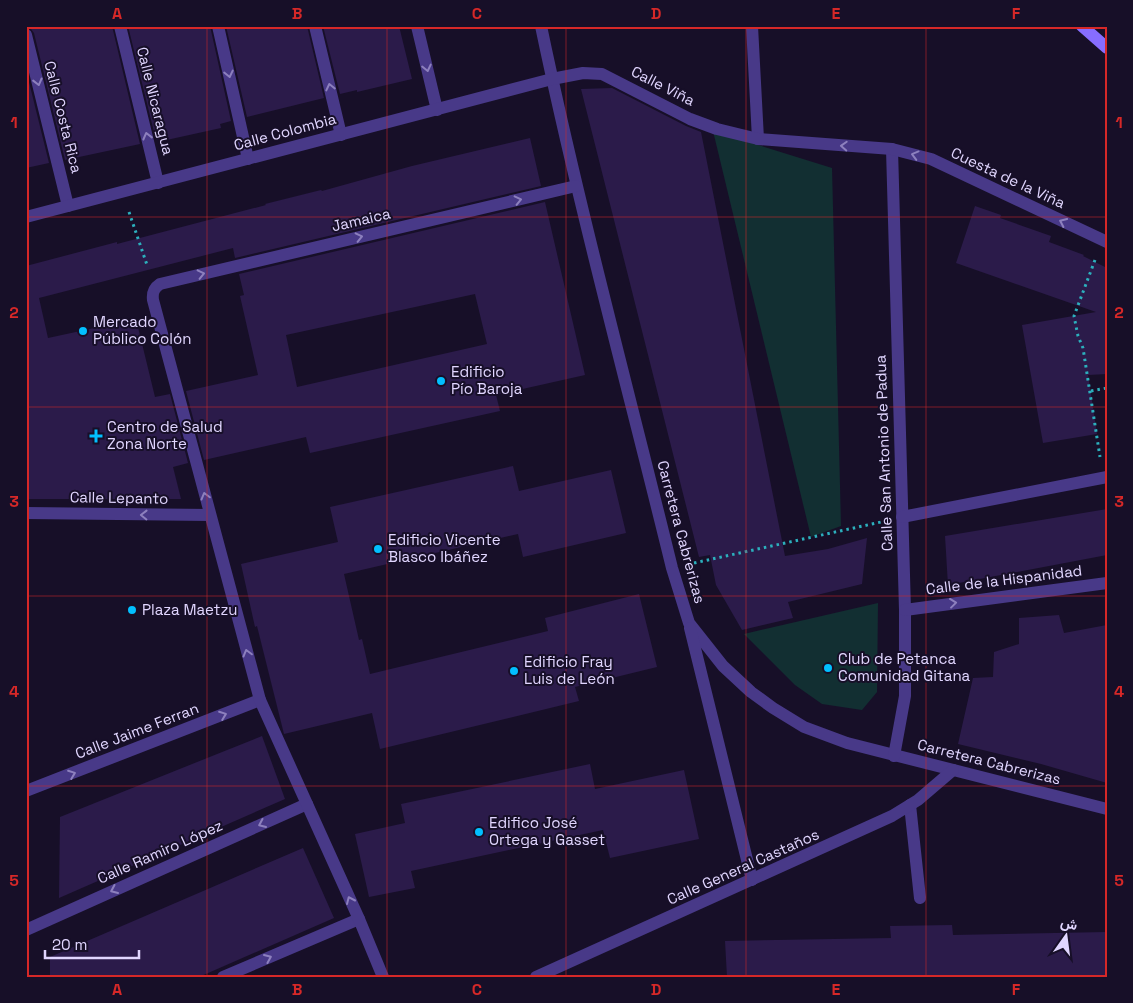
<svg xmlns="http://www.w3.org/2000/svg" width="1133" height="1003" viewBox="0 0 1133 1003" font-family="'Space Grotesk',Vazirmatn,sans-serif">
  <rect width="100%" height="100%" fill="#170f28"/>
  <!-- green -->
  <g fill="#122f32">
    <path d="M713,131L832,168L841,526L811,537Z"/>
    <path d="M878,603L877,692L862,710L822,704L795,685L744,634Z"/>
  </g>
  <!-- building -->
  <g fill="#2b1b4a" fill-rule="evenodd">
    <path d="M26,26H112L140,144L65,160L34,33L31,29Z"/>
    <path d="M128,26H210L231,121L220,124L221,128L162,141V139L156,140Z"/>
    <path d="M226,26H307L324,98L247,117Z"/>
    <path d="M323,26H399L412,79L357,92V90L340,94Z"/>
    <path d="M26,70L49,163L26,168Z"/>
    <path d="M612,88L686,126L701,132L785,556L828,549L867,538L862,584L788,602L793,618L742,630L716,585L710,555L699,557L581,89Z"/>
    <path d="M530,138L541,186L235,258L233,248L39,298L48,338L136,319L155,397L170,394L188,463L173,467L181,499H26V266L117,242V244L266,205L265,204L321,190L322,191L412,166Z"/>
    <path d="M545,202L585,375L496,395L500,411L310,453L306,437L204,460L186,391L258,375L240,296L244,295L239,274ZM475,294L487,344L297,387L286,335Z"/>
    <path d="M975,206L1001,215L1000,218L1051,236L1049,242L1084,255L1083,256L1107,268V374L1088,375L1097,434L1043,443L1022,325L1096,312L956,263Z"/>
    <path d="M513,466L519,491L611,470L626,533L523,557L518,534L344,574L359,640L362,639L370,674L548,631L545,618L639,594L657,667L575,687L579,701L380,749L372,713L284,734L257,626L255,627L241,564L338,542L330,507Z"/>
    <path d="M1107,509V555L948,585L945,536Z"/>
    <path d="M1059,615L1064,633L1107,625V783L1041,764L958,744L973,678L993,677L994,652L1019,644V618Z"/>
    <path d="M262,736L285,799L59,898L60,817Z"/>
    <path d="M590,764L595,789L684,770L699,839L610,858L603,830L411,871L415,888L369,897L355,834L405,823L401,804Z"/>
    <path d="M303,848L334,918L199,977H50V957Z"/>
    <path d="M952,925L953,935L1107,932V977H727L725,941L891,938L890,926Z"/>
  </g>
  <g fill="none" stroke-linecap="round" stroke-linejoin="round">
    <!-- path -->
    <g stroke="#2cb0bd" stroke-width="3" stroke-dasharray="2.5 4" stroke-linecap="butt">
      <path d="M129,212L147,265"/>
      <path d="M1095,260L1074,316L1078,336L1083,348L1100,457"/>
      <path d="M1091,391L1107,388"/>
      <path d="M694,563L881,522"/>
    </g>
    <!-- service -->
    <path stroke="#483988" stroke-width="12" d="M910,805L920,898"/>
    <!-- minor -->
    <g stroke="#483988" stroke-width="12">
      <path d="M120,26L158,183"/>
      <path d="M218,26L248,159"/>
      <path d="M315,26L341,135"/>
      <path d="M417,26L437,110"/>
      <path d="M541,26C579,208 628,388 672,568L689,623L723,666L751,692L773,708L804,727L847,743L1107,809"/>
      <path d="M752,26L758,139"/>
      <path d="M26,35L68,206"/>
      <path d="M892,149L905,610V696L894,756"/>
      <path d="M26,217L552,79L583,73L602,74L690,119L717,129L758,139L892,149L931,159L1107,242"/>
      <path d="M26,513L210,515"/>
      <path d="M902,517L1107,477"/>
      <path d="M905,610L1107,583"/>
      <path d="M690,628L752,880"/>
      <path d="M26,791L260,700"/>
      <path d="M26,930L307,804"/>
      <path d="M223,977L359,919"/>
      <path d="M383,977L359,919L260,700L153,300C152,292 154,288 160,284L576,186"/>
      <path d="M536,977L892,816L918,800L953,770"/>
    </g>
    <!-- secondary -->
    <path stroke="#876dff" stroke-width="12" d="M1082,26L1107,48"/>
  </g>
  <!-- one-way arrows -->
  <defs><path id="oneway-chevron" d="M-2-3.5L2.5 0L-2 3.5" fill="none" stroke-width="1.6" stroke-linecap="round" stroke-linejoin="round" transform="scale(1.25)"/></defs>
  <g stroke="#8d80be">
    <use href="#oneway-chevron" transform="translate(427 68) rotate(77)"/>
    <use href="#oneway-chevron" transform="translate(229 74) rotate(77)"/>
    <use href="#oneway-chevron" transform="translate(38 82) rotate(76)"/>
    <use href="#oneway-chevron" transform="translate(330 87) rotate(-103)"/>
    <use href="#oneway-chevron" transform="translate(147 136) rotate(-104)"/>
    <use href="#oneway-chevron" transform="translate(844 146) rotate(-177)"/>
    <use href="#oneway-chevron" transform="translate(915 155) rotate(-165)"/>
    <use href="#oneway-chevron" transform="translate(518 200) rotate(-13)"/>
    <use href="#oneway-chevron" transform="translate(1063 222) rotate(-155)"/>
    <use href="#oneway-chevron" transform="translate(359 237) rotate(-13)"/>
    <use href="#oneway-chevron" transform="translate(201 274) rotate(-13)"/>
    <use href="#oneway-chevron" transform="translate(205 496) rotate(-105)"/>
    <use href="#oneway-chevron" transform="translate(144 515) rotate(-179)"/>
    <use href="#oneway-chevron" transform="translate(953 603) rotate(-7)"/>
    <use href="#oneway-chevron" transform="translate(247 653) rotate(-105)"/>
    <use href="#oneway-chevron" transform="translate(223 715) rotate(-21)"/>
    <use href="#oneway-chevron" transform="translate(72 774) rotate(-21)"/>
    <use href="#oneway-chevron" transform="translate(262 824) rotate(156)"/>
    <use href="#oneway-chevron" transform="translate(114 890) rotate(156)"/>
    <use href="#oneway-chevron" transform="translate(350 900) rotate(-114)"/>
    <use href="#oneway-chevron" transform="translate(268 958) rotate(-23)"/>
  </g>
  <!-- grid -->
  <path fill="none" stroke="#d62828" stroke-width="1" stroke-opacity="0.55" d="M207,26V977M387,26V977M566,26V977M746,26V977M926,26V977M26,217H1107M26,407H1107M26,596H1107M26,786H1107"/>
  <!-- markers -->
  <g fill="#02bfff" stroke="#170f28" stroke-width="2">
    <circle cx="83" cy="331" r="5"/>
    <circle cx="441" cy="381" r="5"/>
    <path d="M93.5 428.5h5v5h5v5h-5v5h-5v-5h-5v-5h5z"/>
    <circle cx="378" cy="549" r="5"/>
    <circle cx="132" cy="610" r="5"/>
    <circle cx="828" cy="668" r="5"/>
    <circle cx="514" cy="671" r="5"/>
    <circle cx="479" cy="832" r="5"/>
  </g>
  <g text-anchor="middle" stroke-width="4" stroke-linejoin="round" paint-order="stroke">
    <!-- street labels -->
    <g font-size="15" fill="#e1d6ff" stroke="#170f28">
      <text transform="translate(663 86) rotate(27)" y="5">Calle Viña</text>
      <text transform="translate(155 101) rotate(76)" y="5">Calle Nicaragua</text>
      <text transform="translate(63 117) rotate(76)" y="5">Calle Costa Rica</text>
      <text transform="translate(285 132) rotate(-15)" y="5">Calle Colombia</text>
      <text transform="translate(1008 178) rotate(25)" y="5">Cuesta de la Viña</text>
      <text transform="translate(361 220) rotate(-13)" y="5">Jamaica</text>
      <text transform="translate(884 453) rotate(-92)" y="5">Calle San Antonio de Padua</text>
      <text transform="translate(119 498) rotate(1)" y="5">Calle Lepanto</text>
      <text transform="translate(681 532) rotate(75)" y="5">Carretera Cabrerizas</text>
      <text transform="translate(1004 580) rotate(-7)" y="5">Calle de la Hispanidad</text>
      <text transform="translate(137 731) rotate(-21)" y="5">Calle Jaime Ferran</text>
      <text transform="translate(989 762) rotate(14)" y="5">Carretera Cabrerizas</text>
      <text transform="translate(160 852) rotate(-24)" y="5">Calle Ramiro López</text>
      <text transform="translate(743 867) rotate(-24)" y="5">Calle General Castaños</text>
    </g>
    <!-- poi labels -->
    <g font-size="15" fill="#e1d6ff" stroke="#170f28" text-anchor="start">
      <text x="93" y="327">Mercado<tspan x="93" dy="17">Público Colón</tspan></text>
      <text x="451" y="377">Edificio<tspan x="451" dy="17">Pío Baroja</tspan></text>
      <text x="107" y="432">Centro de Salud<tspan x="107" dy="17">Zona Norte</tspan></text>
      <text x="388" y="545">Edificio Vicente<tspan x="388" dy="17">Blasco Ibáñez</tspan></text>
      <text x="142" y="615">Plaza Maetzu</text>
      <text x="838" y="664">Club de Petanca<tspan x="838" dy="17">Comunidad Gitana</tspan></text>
      <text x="524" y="667">Edificio Fray<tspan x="524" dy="17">Luis de León</tspan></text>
      <text x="489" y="828">Edifico José<tspan x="489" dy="17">Ortega y Gasset</tspan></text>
    </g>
  </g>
  <!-- border -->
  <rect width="1133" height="1003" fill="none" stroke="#170f28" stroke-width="55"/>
  <!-- north arrow -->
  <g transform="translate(1066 936) rotate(14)" stroke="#170f28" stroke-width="4" paint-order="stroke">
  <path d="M0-4L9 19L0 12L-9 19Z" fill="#e1d6ff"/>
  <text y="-8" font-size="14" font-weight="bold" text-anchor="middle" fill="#e1d6ff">ش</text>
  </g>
  <!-- scale -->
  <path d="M45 950v8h94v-8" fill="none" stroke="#e1d6ff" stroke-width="2.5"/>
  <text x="52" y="950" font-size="15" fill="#e1d6ff" stroke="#170f28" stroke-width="4" paint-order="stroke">20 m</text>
  <rect x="28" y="28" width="1078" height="948" fill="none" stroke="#d62828" stroke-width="2"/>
  <g font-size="16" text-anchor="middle" font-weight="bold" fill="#d62828">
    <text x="117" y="19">A</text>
    <text x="297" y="19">B</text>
    <text x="477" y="19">C</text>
    <text x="656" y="19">D</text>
    <text x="836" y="19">E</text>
    <text x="1016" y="19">F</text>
    <text x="14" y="128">1</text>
    <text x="1119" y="128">1</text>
    <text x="14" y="318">2</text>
    <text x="1119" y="318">2</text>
    <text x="14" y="507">3</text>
    <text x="1119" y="507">3</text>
    <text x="14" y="697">4</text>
    <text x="1119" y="697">4</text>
    <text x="14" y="886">5</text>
    <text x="1119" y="886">5</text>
    <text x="117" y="995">A</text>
    <text x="297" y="995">B</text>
    <text x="477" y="995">C</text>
    <text x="656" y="995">D</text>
    <text x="836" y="995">E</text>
    <text x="1016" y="995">F</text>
  </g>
</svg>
